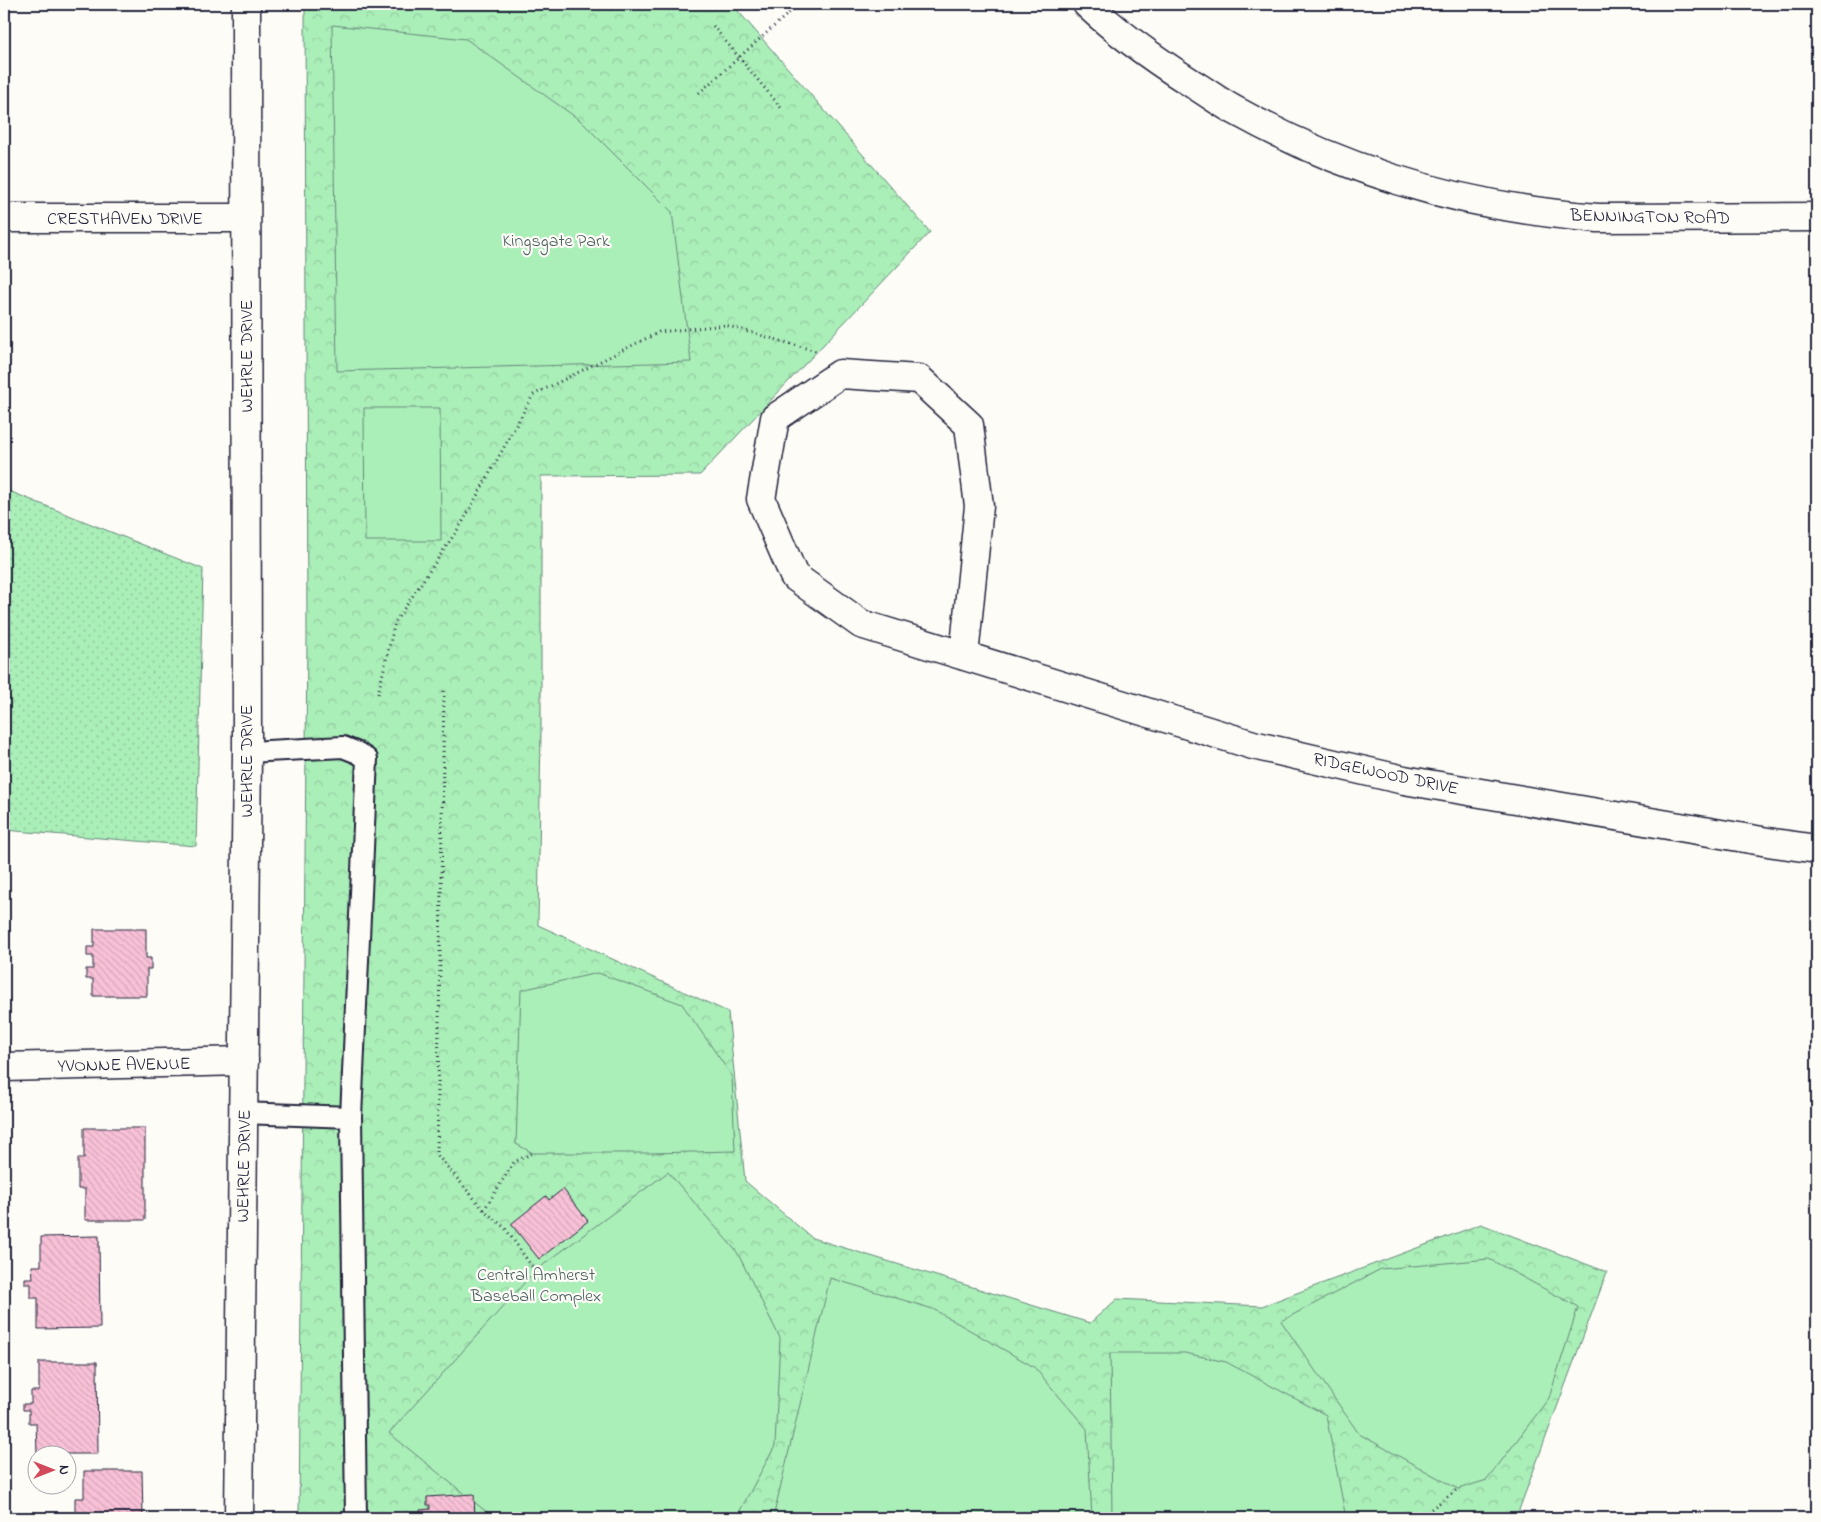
<svg xmlns="http://www.w3.org/2000/svg" width="1821" height="1522" viewBox="0 0 1821 1522" font-family="'Indie Flower',sans-serif">
  <defs>
    <pattern id="grass-dots" width="8" height="8" patternUnits="userSpaceOnUse" patternTransform="scale(1.25)"><rect width="8" height="8" fill="#aaeeb8"/><path d="M2 2h.1M6 6h.1" fill="none" stroke="#92cc9f" stroke-width="1.8" stroke-linecap="round"/></pattern>
    <pattern id="park-crowns" width="20" height="18" patternUnits="userSpaceOnUse" patternTransform="scale(1.25)"><rect width="20" height="18" fill="#aaeeb8"/><path d="M2 6a3 3 0 1 1 6 0M12 15a3 3 0 1 1 6 0" fill="none" stroke="#92cc9f"/></pattern>
    <pattern id="building-back-hatch" width="6" height="6" patternUnits="userSpaceOnUse" patternTransform="scale(1.25)"><rect width="6" height="6" fill="#f9c1d7"/><path d="M-1 5l2 2M0 0l6 6M5-1l2 2" fill="none" stroke="#d5a6b9"/></pattern>
  </defs>
  <rect width="100%" height="100%" fill="#fdfcf7"/>
  <filter id="ink" filterUnits="userSpaceOnUse"><feTurbulence type="fractalNoise" baseFrequency=".02" numOctaves="2"/><feDisplacementMap in="SourceGraphic" scale="10" xChannelSelector="R" yChannelSelector="G"/><feConvolveMatrix kernelMatrix="1 2 1 2 8 2 1 2 1" color-interpolation-filters="sRGB"/></filter>
  <g filter="url(#ink)">
    <!-- grass -->
    <path fill="url(#grass-dots)" stroke="#66887a" d="M4,489L203,569L196,846L4,830Z"/>
    <!-- park -->
    <path fill="url(#park-crowns)" stroke="#66887a" d="M305,4H732L930,232L700,475L541,476V729L538,925L728,1012L745,1181L812,1238L1090,1323L1117,1299L1262,1306L1481,1224L1607,1272L1516,1518H299L307,639Z"/>
    <!-- garden -->
    <g fill="#aaeeb8" stroke="#66887a">
      <path d="M332,25L466,39L581,121L672,212L691,362L337,371Z"/>
      <path d="M364,408H440L441,541H365Z"/>
      <path d="M598,973L682,1004L732,1076L735,1151L650,1153H533L516,1144L521,990Z"/>
      <path d="M668,1172L737,1252L780,1338L775,1446L736,1518H494L389,1433L535,1271Z"/>
      <path d="M1489,1259L1578,1307L1549,1398L1487,1480L1458,1489L1359,1434L1281,1321L1381,1269Z"/>
      <path d="M830,1278L933,1309L1034,1367L1087,1429L1092,1518H773Z"/>
      <path d="M1110,1353H1185L1226,1362L1326,1415L1346,1518H1112Z"/>
    </g>
    <!-- building -->
    <g fill="url(#building-back-hatch)" stroke="#22223b">
      <path d="M94,929H146V958H151V969H147V996H93V979H86V969H93V956H87V947H94Z"/>
      <path d="M84,1128H145V1220H85V1189H78V1158H84Z"/>
      <path d="M563,1189L588,1221L539,1259L511,1224L546,1196L549,1200Z"/>
      <path d="M99,1236L100,1328L38,1329V1298H31V1284H25V1278H33L32,1266H41V1237Z"/>
      <path d="M39,1362H97L98,1454H37L36,1423H29V1410H23V1404H31V1391H39Z"/>
      <path d="M84,1471H142L143,1518H75V1498H84Z"/>
      <path d="M474,1494L475,1518H421L420,1510L430,1509V1505H427V1497Z"/>
    </g>
    <g fill="none" stroke-linecap="round" stroke-linejoin="round">
      <defs>
        <g id="service">
          <path d="M247,752L343,747L358,753L367,759L351,1117"/>
          <path d="M244,1113L351,1117L356,1518"/>
        </g>
        <g id="minor">
          <path d="M1087,4C1118,34 1157,61 1193,84C1208,93 1222,104 1238,112C1350,174 1470,208 1598,218L1817,217"/>
          <path d="M4,218H245"/>
          <path d="M964,656L979,506L969,425L919,379L840,374L775,418L761,499L794,576L861,624L1253,745L1404,780L1774,843L1817,849"/>
          <path d="M4,1067L244,1061"/>
        </g>
        <path id="tertiary" d="M239,1518L247,752L246,4"/>
      </defs>
      <!-- service casing -->
      <use href="#service" stroke="#22223b" stroke-width="24"/>
      <!-- minor casing -->
      <use href="#minor" stroke="#22223b" stroke-width="31"/>
      <!-- tertiary casing -->
      <use href="#tertiary" stroke="#22223b" stroke-width="31"/>
      <!-- path -->
      <g stroke="#22223b" stroke-width="3" stroke-dasharray="1 4" stroke-linecap="butt">
        <path d="M713,26L782,109"/>
        <path d="M699,93L799,4"/>
        <path d="M444,691L437,1155L484,1210L505,1228L535,1271"/>
        <path d="M378,694L395,622L462,523L533,395L659,332L725,325L816,351"/>
        <path d="M484,1210L514,1162L533,1153"/>
        <path d="M1419,1518L1458,1489"/>
      </g>
      <!-- service -->
      <use href="#service" stroke="#fdfcf7" stroke-width="20"/>
      <!-- minor -->
      <use href="#minor" stroke="#fdfcf7" stroke-width="28"/>
      <!-- tertiary -->
      <use href="#tertiary" stroke="#fdfcf7" stroke-width="28"/>
    </g>
  </g>
  <g text-anchor="middle" stroke-width="4.5" stroke-linejoin="round" paint-order="stroke">
    <!-- street labels -->
    <g font-size="18" fill="#22223b" stroke="#fdfcf7">
      <text transform="translate(1650 216) rotate(1)" y="6">BENNINGTON ROAD</text>
      <text x="125" y="224">CRESTHAVEN DRIVE</text>
      <text transform="translate(246 356) rotate(-90)" y="6">WEHRLE DRIVE</text>
      <text transform="translate(246 761) rotate(-90)" y="6">WEHRLE DRIVE</text>
      <text transform="translate(1386 773) rotate(12)" y="6">RIDGEWOOD DRIVE</text>
      <text transform="translate(124 1064) rotate(-1)" y="6">YVONNE AVENUE</text>
      <text transform="translate(243 1166) rotate(-89)" y="6">WEHRLE DRIVE</text>
    </g>
    <!-- park labels -->
    <g font-size="18" fill="#4b5f60" stroke="#fdfcf7">
      <text x="556" y="246">Kingsgate Park</text>
      <text x="536" y="1280">Central Amherst<tspan x="536" dy="21">Baseball Complex</tspan></text>
    </g>
  </g>
  <!-- margin -->
  <rect width="1821" height="1522" fill="none" stroke="#fdfcf7" stroke-width="20"/>
  <rect x="10" y="10" width="1801" height="1502" fill="none" stroke="#22223b" stroke-width="2" filter="url(#ink)"/>
  <!-- north arrow -->
  <g transform="translate(52 1470) rotate(90)"><circle r="24" fill="#fdfcf7" stroke="#a5a5ac"/>
  <path d="M0-4L9 19L0 12L-9 19Z" fill="#d1495b"/>
  <text y="-8" font-size="14" font-weight="bold" text-anchor="middle" fill="#22223b">N</text>
  </g>
</svg>
